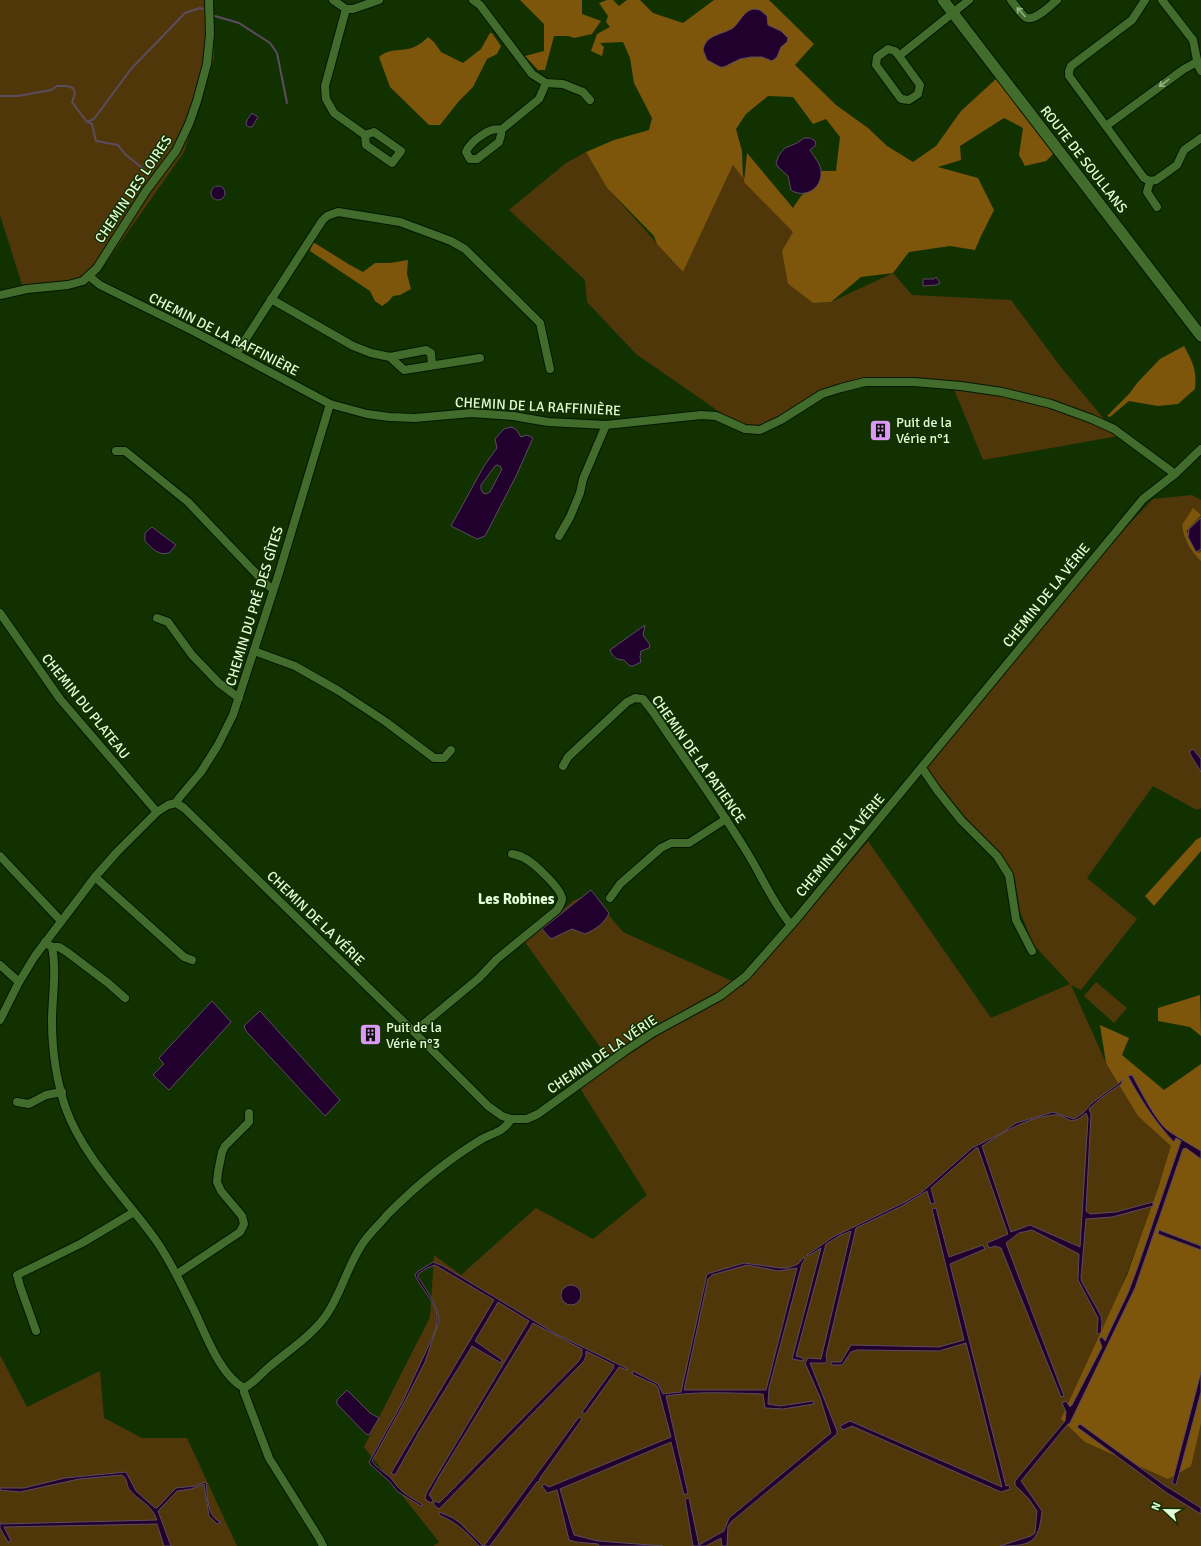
<svg xmlns="http://www.w3.org/2000/svg" width="1201" height="1546" viewBox="0 0 1201 1546" font-family="Signika,sans-serif">
  <rect width="100%" height="100%" fill="#123100"/>
  <!-- green -->
  <g fill="#50370a">
    <path d="M0,0H214V58L184,152L92,283L25,294L0,215Z"/>
    <path d="M586,152L607,188L683,272L733,165L804,239L788,284L813,303L831,302L893,273L912,295L1011,300L1060,366L1118,436L983,460L951,382L867,380L814,394L778,421L755,429L724,415L636,354L587,302L585,280L509,210L566,163Z"/>
    <path d="M1192,495L1201,500V808L1197,810L1153,786L1087,878L1137,919L1081,990L1071,985L1106,1063L1174,1142L1139,1241L1072,1418L1201,1412V1546H433L439,1542L364,1447L430,1317L434,1255L461,1275L536,1208L593,1239L647,1195L576,1082L608,1058L525,942L573,901L590,893L623,932L743,986L868,841L991,1018L1070,984L1033,944L1020,911L1015,879L926,768L1114,540L1153,499Z"/>
    <path d="M1096,982L1127,1008L1114,1023L1084,996Z"/>
    <path d="M0,1355L27,1407L100,1371L104,1418L142,1438H187L237,1546H0Z"/>
  </g>
  <!-- forest -->
  <g fill="#7d560b">
    <path d="M520,0H582V14L601,21L592,34L574,38L568,36H554L545,70H538L525,56L544,51V24Z"/>
    <path d="M607,0H613L619,6L627,0H640L653,13L683,23L714,0H769L814,44L795,65L836,105L868,128L887,146L913,162L936,146L961,111L996,79L1055,152L1046,161L1025,166L1019,155L1023,128L1004,118L960,146L961,160L938,167L978,178L994,210L981,236L975,250L950,246L909,252L893,273L861,277L831,302L813,303L788,284L782,251L793,232L744,182L747,153L793,208C801,195 811,185 818,171H836L840,137L826,119L813,124L793,97L768,96L746,114L736,129L742,151L743,178L733,165L683,272L657,244L654,236L607,188L586,152L614,140L649,130L652,118L634,83L630,58L623,42L600,43L604,47L602,56L591,51L597,34L610,27L606,22L608,16L599,3Z"/>
    <path d="M490,33H492L501,46L497,54L487,59L473,87L459,101L440,125H429L390,87L379,57C388,49 397,51 408,49C416,47 422,43 428,37L434,42L441,52L463,63L481,49Z"/>
    <path d="M313,242L350,265L363,272L375,263H390L408,260L407,274L411,289L400,295L393,296L389,301L382,306L375,301L370,291L310,251Z"/>
    <path d="M1184,346C1193,363 1197,370 1195,389L1178,404L1158,406L1129,401L1110,417L1107,416L1129,394L1138,382L1160,359Z"/>
    <path d="M1193,508L1201,515L1186,531L1198,553L1201,552V561C1191,551 1184,540 1182,525Z"/>
    <path d="M1201,837V851L1154,906L1145,896L1196,840Z"/>
    <path d="M1200,995L1201,1036L1190,1027L1158,1021V1008Z"/>
    <path d="M1100,1025L1129,1038L1122,1055L1164,1090L1201,1064V1423L1191,1466L1168,1479L1085,1442L1061,1419L1127,1275L1158,1188L1171,1146L1138,1116L1106,1063Z"/>
  </g>
  <!-- water -->
  <g fill="#22002e" stroke="#5c4c62" fill-rule="evenodd">
    <path d="M754,9L760,10L767,16L768,25L781,31L788,38L787,42L781,47L777,57L772,61L762,57H751L740,59L724,67H720L707,60L703,50C706,34 722,35 733,28C741,21 743,11 754,9Z"/>
    <path d="M252,113L258,117L252,127H249L246,125L247,120Z"/>
    <path d="M804,138H810L815,141L816,145L810,150C814,157 821,164 821,172C822,189 804,199 791,190L788,176L778,167L776,163L779,155L785,148L797,143Z"/>
    <circle cx="218" cy="193" r="7"/>
    <path d="M936,277L940,283L936,285L923,286V279H934Z"/>
    <path d="M511,427L516,429L521,437L527,435L533,438L516,476L485,536L477,539L451,526L484,466L497,448L495,439L504,429ZM497,465L500,466L502,469L490,492L486,494L483,493L481,489V485L495,466Z"/>
    <path d="M1201,518V549L1196,552L1188,537L1189,529Z"/>
    <path d="M152,527L176,545L169,553C158,556 152,548 145,541V533Z"/>
    <path d="M645,625L643,635L650,645L649,648L641,651L640,657L641,662L633,666H630L624,660C616,660 613,657 610,650Z"/>
    <path d="M1193,749L1201,759V772L1190,754V751Z"/>
    <path d="M591,890L609,913C605,923 595,930 585,934L572,929L551,939L542,929Z"/>
    <path d="M212,1001L231,1022L169,1090L153,1075L164,1064L159,1058Z"/>
    <path d="M260,1011L340,1100L325,1116L246,1031L244,1026Z"/>
    <path d="M1132,1075C1140,1089 1156,1123 1170,1132C1179,1138 1191,1145 1201,1151V1159L1186,1148L1183,1149L1135,1288L1070,1423L1067,1425L1021,1481L1042,1511C1039,1543 1031,1546 1000,1546L1031,1536L1035,1533L1037,1511L1029,1499L1015,1485V1481L1065,1421L1066,1412L1062,1403L1066,1401L1070,1407L1072,1405L1102,1347L1099,1339L1102,1337L1105,1341L1128,1293L1137,1269L1181,1141L1176,1138L1174,1142C1155,1122 1141,1100 1128,1076Z"/>
    <path d="M1123,1079L1121,1084L1100,1099L1089,1109L1091,1114L1086,1211L1090,1214L1116,1212L1153,1202V1206L1112,1217L1086,1219L1081,1278L1082,1282L1101,1316L1102,1322L1101,1333L1097,1334L1098,1318L1078,1280L1079,1254L1032,1230L1019,1233L1006,1243L1064,1396L1061,1397L1001,1248L995,1246L989,1248L987,1243L1008,1234L978,1148H976L931,1188L935,1203L931,1204L927,1191L902,1206L856,1228L826,1355L827,1361L825,1363H810L837,1431V1434L732,1521L728,1526L727,1546H722L721,1538L706,1546H693L685,1499L689,1498L699,1545L724,1531L729,1518L831,1433L820,1397L805,1363L808,1358L821,1359L851,1231L841,1235L826,1244L796,1356L803,1358V1361L792,1359L821,1248L808,1256L807,1255L833,1237L907,1201L922,1192L972,1148L1002,1133L1016,1123L1053,1112L1074,1119L1083,1113L1092,1103L1119,1083ZM1086,1113L1088,1118L1080,1247L1030,1225L1011,1232L982,1146C1002,1133 1028,1117 1053,1115C1069,1113 1067,1130 1086,1113Z"/>
    <path d="M936,1208L949,1257L983,1245L985,1249L950,1264L1006,1486L1009,1485L1010,1489L1001,1492L852,1426L843,1430L840,1426L850,1421L1002,1487L966,1343L939,1351L857,1350L851,1352L842,1365H831V1362H841L851,1345L939,1347L964,1340L932,1209Z"/>
    <path d="M1159,1230L1201,1246V1250L1158,1234Z"/>
    <path d="M804,1257L805,1259L802,1264L769,1388L768,1404L780,1406L813,1401L814,1404L783,1409L765,1408L763,1394C731,1393 698,1391 666,1396L688,1493L684,1495L671,1442L560,1489L574,1535L598,1541L663,1546H599L598,1544L576,1542L569,1540L557,1490L547,1493L542,1486L544,1484L549,1487L671,1437L658,1388L656,1385L632,1374L633,1371L658,1384L663,1394L681,1392L707,1274L744,1263L780,1268H788L798,1264ZM747,1265L779,1271L797,1268L766,1390H684L708,1279L712,1275Z"/>
    <path d="M433,1262L443,1266L556,1334L628,1369L627,1370L619,1367L585,1414L582,1412L613,1369L614,1365L586,1351V1356L584,1361L439,1509L433,1504L436,1501L439,1503L452,1490L578,1362L582,1355V1349L533,1323L440,1475L429,1495L433,1500L431,1503L426,1500L425,1497L427,1492L529,1321L498,1302L475,1341L502,1360L501,1363L472,1346L419,1432L395,1475L391,1473L494,1300L435,1265L427,1268L418,1274V1277C427,1291 438,1305 439,1321L425,1362L403,1405L372,1461L376,1466L391,1478L396,1485L404,1493L423,1505L421,1506L398,1492L389,1481L371,1465L369,1462L402,1403L434,1334C435,1330 437,1325 437,1321C439,1304 421,1290 415,1275L417,1272Z"/>
    <circle cx="571" cy="1295" r="10"/>
    <path d="M1201,1372V1392L1176,1485L1172,1483Z"/>
    <path d="M347,1390L370,1413L379,1418L369,1435L366,1434L337,1404V1400Z"/>
    <path d="M579,1417L582,1419L540,1478L539,1482H537L490,1546H484Z"/>
    <path d="M1080,1424L1164,1485L1201,1508V1514L1167,1493L1077,1427Z"/>
    <path d="M126,1472L136,1491L155,1508H157L176,1488L195,1486L205,1482L206,1483C208,1496 206,1517 221,1522L217,1524L209,1516L204,1484L191,1489L177,1491L158,1511L171,1546H164L157,1524L4,1527L11,1541L8,1542L0,1528V1522L1,1524L157,1520C151,1503 138,1501 129,1489C126,1484 128,1479 122,1475L79,1479L20,1492L0,1490V1488H24L65,1478Z"/>
    <path d="M439,1512L453,1518L460,1523L483,1546H479C467,1532 456,1522 439,1515Z"/>
  </g>
  <g fill="none" stroke-linecap="round" stroke-linejoin="round">
    <!-- stream -->
    <g stroke="#5c4c62" stroke-width="2">
      <path d="M215,16L239,23L270,43L277,53L287,103"/>
      <path d="M0,96H18L51,90L57,86H66L73,88L75,93L72,102L87,122L94,119L131,69L185,13L200,8L203,9"/>
      <path d="M88,122L92,124L96,141L118,145L125,154L147,172"/>
    </g>
    <defs>
      <g id="minor">
        <path d="M333,0L346,9H353L379,0"/>
        <path d="M473,0L480,5L532,74L546,83L563,84L583,92L590,100"/>
        <path d="M1011,0C1015,5 1020,13 1025,17C1033,23 1051,5 1057,0"/>
        <path d="M1145,0L1132,20L1071,66L1069,71V76L1144,178L1150,181L1156,180L1177,165L1184,150L1201,138"/>
        <path d="M1162,0L1193,40L1198,65L1201,71"/>
        <path d="M346,9L325,86L326,99L334,113L365,135L366,145L392,163L401,151L374,132L365,135"/>
        <path d="M899,56L920,85L918,94L909,100L901,99L876,65L877,57L888,49L895,51L899,56L969,0"/>
        <path d="M1106,126L1184,69L1197,62"/>
        <path d="M501,130V135L499,142L477,159H470L466,152C470,142 490,126 501,130L539,99L546,83"/>
        <path d="M1150,181L1147,192L1157,207"/>
        <path d="M89,276L100,285L195,332L330,404L367,414L389,417L415,418L471,413L513,416L548,422L606,425L701,415L716,416L745,429L760,430L781,420L822,394L841,388L865,382H914L961,386L1002,392L1051,404L1092,419L1114,429L1175,474"/>
        <path d="M0,295L27,289L68,285L83,281L97,268L146,191L176,151L189,124L197,101L207,64L210,34L209,0"/>
        <path d="M271,299L353,346L371,353L390,357L426,350L431,353L432,365"/>
        <path d="M236,354L322,221L327,216L338,212L400,222L451,241L465,249L540,323L550,369"/>
        <path d="M390,357L404,370L480,358"/>
        <path d="M116,451H125L188,502L267,585L273,589"/>
        <path d="M559,536L570,517L580,493L583,479L606,425"/>
        <path d="M0,613L60,699L157,812"/>
        <path d="M157,618L168,622L192,655L219,683L239,698"/>
        <path d="M254,651L295,666L339,691L386,722L434,758H444L451,750"/>
        <path d="M563,766L568,757L627,702L635,698L643,699L653,712C684,758 716,802 745,849C761,874 772,902 791,925"/>
        <path d="M922,768L937,790L961,820L997,856L1009,875L1016,920L1032,951"/>
        <path d="M176,803L179,798L201,772L218,745L233,715L279,573L330,404"/>
        <path d="M0,856L61,921"/>
        <path d="M95,877L184,957L192,960"/>
        <path d="M610,898L620,884L661,848L671,843H689L726,819"/>
        <path d="M45,942L52,947C57,972 52,997 52,1022C52,1050 57,1083 66,1109C84,1158 125,1197 155,1239C171,1261 182,1286 194,1310C206,1335 220,1375 244,1388V1392L269,1458L319,1538L323,1546"/>
        <path d="M52,947H59L67,952L108,983L125,998"/>
        <path d="M0,965L19,982"/>
        <path d="M0,1020L19,982L35,956L95,877L117,852L157,812L168,805L176,803L184,808L414,1032L488,1106L502,1116L511,1119H527L538,1114L625,1051L654,1032L720,996L746,976L798,917L1143,499L1175,474L1201,449"/>
        <path d="M414,1032L479,978L497,959L557,910C559,906 562,903 562,899C562,889 533,862 524,858C521,856 517,855 512,854"/>
        <path d="M17,1102L29,1104L46,1095L62,1092"/>
        <path d="M177,1274L240,1232L244,1224L242,1216L221,1191L217,1182L218,1172L222,1152L225,1146L249,1122V1113"/>
        <path d="M36,1331L20,1286L17,1275L82,1243L134,1212"/>
        <path d="M244,1388C254,1383 261,1374 269,1367C289,1350 313,1335 327,1314C341,1293 347,1268 361,1246C368,1234 379,1225 388,1214C417,1185 447,1160 482,1139C493,1133 505,1131 511,1119"/>
      </g>
      <path id="secondary" d="M943,0L1201,336"/>
    </defs>
    <!-- minor casing -->
    <use href="#minor" stroke="#031700" stroke-width="10"/>
    <!-- secondary casing -->
    <use href="#secondary" stroke="#031700" stroke-width="13"/>
    <!-- minor -->
    <use href="#minor" stroke="#416c2c" stroke-width="8"/>
    <!-- secondary -->
    <use href="#secondary" stroke="#416c2c" stroke-width="11"/>
  </g>
  <!-- one-way arrows -->
  <defs><path id="oneway-shaft" d="M-6 0H5M1.5-3L5.5 0L1.5 3" fill="none" stroke-width="1.6" stroke-linecap="round" stroke-linejoin="round"/></defs>
  <g stroke="#92b483">
    <use href="#oneway-shaft" transform="translate(1021 12) rotate(-132)"/>
    <use href="#oneway-shaft" transform="translate(1164 83) rotate(143)"/>
  </g>
  <!-- icons -->
  <defs>
    <symbol id="building-square" viewBox="-11 -11 22 22"><rect x="-9" y="-9" width="18" height="18" rx="4" fill="#dc99f5" stroke="#123100"/><path d="M-4-6H4V6H1V3H-1V6H-4ZM-2.5-4.3h1.7v1.8h-1.7ZM.8-4.3h1.7v1.8H.8ZM-2.5-1h1.7V.8h-1.7ZM.8-1h1.7V.8H.8Z" fill="#111"/></symbol>
  </defs>
  <g fill-rule="evenodd">
    <use href="#building-square" x="868" y="418" width="25" height="25"/>
    <use href="#building-square" x="358" y="1022" width="25" height="25"/>
  </g>
  <g text-anchor="middle" stroke-width="3" stroke-linejoin="round" paint-order="stroke">
    <!-- street labels -->
    <g font-size="14" fill="#e4fdda" stroke="#123100">
      <text transform="translate(1084 159) rotate(52)" y="5">ROUTE DE SOULLANS</text>
      <text transform="translate(133 189) rotate(-56)" y="5">CHEMIN DES LOIRES</text>
      <text transform="translate(224 334) rotate(27)" y="5">CHEMIN DE LA RAFFINIÈRE</text>
      <text transform="translate(538 406) rotate(3)" y="5">CHEMIN DE LA RAFFINIÈRE</text>
      <text transform="translate(1046 595) rotate(-51)" y="5">CHEMIN DE LA VÉRIE</text>
      <text transform="translate(254 606) rotate(-73)" y="5">CHEMIN DU PRÉ DES GÎTES</text>
      <text transform="translate(86 706) rotate(51)" y="5">CHEMIN DU PLATEAU</text>
      <text transform="translate(699 759) rotate(55)" y="5">CHEMIN DE LA PATIENCE</text>
      <text transform="translate(840 845) rotate(-50)" y="5">CHEMIN DE LA VÉRIE</text>
      <text transform="translate(316 918) rotate(44)" y="5">CHEMIN DE LA VÉRIE</text>
      <text transform="translate(602 1054) rotate(-34)" y="5">CHEMIN DE LA VÉRIE</text>
    </g>
    <!-- poi labels -->
    <g font-size="14" fill="#e4fdda" stroke="#123100" text-anchor="start">
      <text x="896" y="427">Puit de la<tspan x="896" dy="16">Vérie n°1</tspan></text>
      <text x="386" y="1032">Puit de la<tspan x="386" dy="16">Vérie n°3</tspan></text>
    </g>
    <!-- neighbourhood labels -->
    <g font-size="15" font-weight="bold" fill="#e4fdda" stroke="#123100">
      <text x="516" y="904">Les Robines</text>
    </g>
  </g>
  <!-- north arrow -->
  <g transform="translate(1165 1510) rotate(292)" stroke="#123100" stroke-width="3" paint-order="stroke">
  <path d="M0-3L7 15L0 10L-7 15Z" fill="#e4fdda"/>
  <text y="-6" font-size="11" font-weight="bold" text-anchor="middle" fill="#e4fdda">N</text>
  </g>
</svg>
